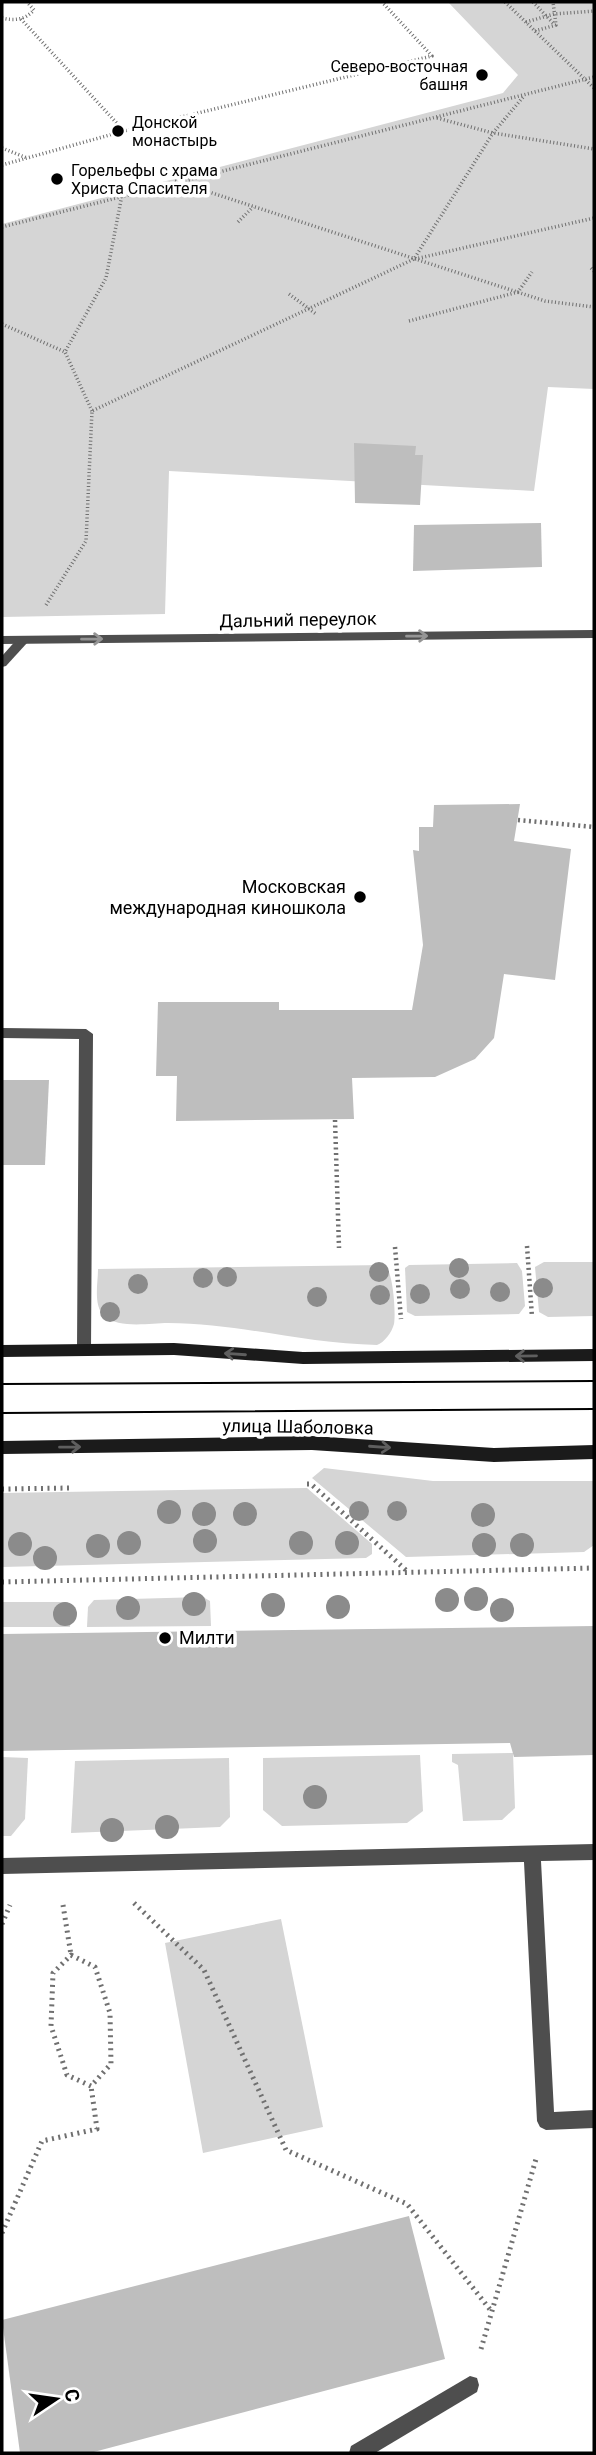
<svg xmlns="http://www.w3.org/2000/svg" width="596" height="2455" viewBox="0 0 596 2455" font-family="Roboto,sans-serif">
  <rect width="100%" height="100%" fill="#fff"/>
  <!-- green -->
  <g fill="#d5d5d5">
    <path d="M448,2H594V389L548,387L534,491L169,471L165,614L2,617V224L503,93L518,75Z"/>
    <path d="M544,1262H594V1316L548,1317L539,1312L535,1267Z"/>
    <path d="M517,1263L522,1271L525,1306L519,1314L415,1316L407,1312L405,1268L409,1265Z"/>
    <path d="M385,1265C393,1271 396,1313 394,1324C392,1332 384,1343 377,1345C306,1344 238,1323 168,1323C150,1323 119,1329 104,1316C93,1305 98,1283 98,1269Z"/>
    <path d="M324,1468L433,1481H594V1545L584,1552L406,1557L312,1478Z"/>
    <path d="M307,1488L372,1544V1554L366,1558L2,1567V1493Z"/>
    <path d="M203,1597L210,1601L211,1626L87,1627L88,1607L94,1600Z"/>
    <path d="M2,1602H67L72,1607L70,1627H2Z"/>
    <path d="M513,1753L515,1808L502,1820L463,1821L458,1765L452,1762V1754Z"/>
    <path d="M420,1755L423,1811L407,1823L282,1826L263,1810V1758Z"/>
    <path d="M2,1757L28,1758L25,1819L11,1836H2Z"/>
    <path d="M229,1758L230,1817L220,1827L71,1833L75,1761Z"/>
    <path d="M281,1919L323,2127L203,2153L165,1943Z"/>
  </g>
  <!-- building -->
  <g fill="#bebebe">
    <path d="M354,443L416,446L415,455H423L420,505L355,503Z"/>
    <path d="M541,523L542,567L413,571L414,525Z"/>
    <path d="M520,804L514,841L571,849L555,980L504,974L494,1038L475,1059L435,1077L352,1078L354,1119L176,1121L177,1076H156L158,1002H279V1010H412L423,945L413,850L419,851V827H433L434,805Z"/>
    <path d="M2,1080H49L45,1165H2Z"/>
    <path d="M594,1626V1755L514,1757L510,1743L2,1751V1634Z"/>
    <path d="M409,2216L445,2359L90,2453H20L2,2320Z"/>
  </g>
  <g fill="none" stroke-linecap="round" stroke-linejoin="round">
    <!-- path-far2 -->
    <g stroke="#707070" stroke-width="3.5" stroke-dasharray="1 2.5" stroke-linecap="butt">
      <path d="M505,2L594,88"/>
      <path d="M533,2L554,24"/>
      <path d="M2,3L5,2"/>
      <path d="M2,18C14,21 25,20 34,10L27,2"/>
      <path d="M21,19L124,131L432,56L382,2"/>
      <path d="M526,22L554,14L594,11"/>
      <path d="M535,31L556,25L553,2"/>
      <path d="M437,118L493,133L594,149"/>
      <path d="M2,148L27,158"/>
      <path d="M2,165L124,131"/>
      <path d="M175,181L545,301L594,307"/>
      <path d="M238,222L253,207"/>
      <path d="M2,227L594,77"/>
      <path d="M415,259L594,218"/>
      <path d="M591,268L594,271"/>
      <path d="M289,294L316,314"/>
      <path d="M409,321L518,292L532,272"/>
      <path d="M2,324L65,352"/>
      <path d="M92,411L65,352L106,278L122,195"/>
      <path d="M46,605L86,541L92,411L414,259L493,133L524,96"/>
    </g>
    <!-- path-far1 -->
    <g stroke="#707070" stroke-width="4.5" stroke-dasharray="2 3.5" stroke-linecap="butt">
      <path d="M518,820L594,827"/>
      <path d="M335,1120L339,1248"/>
      <path d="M527,1246L532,1317"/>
      <path d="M395,1247L401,1319"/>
    </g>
    <!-- path -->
    <g stroke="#707070" stroke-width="5" stroke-dasharray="2 4.5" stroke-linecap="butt">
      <path d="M307,1484H311L408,1572"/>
      <path d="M2,1489L71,1488"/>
      <path d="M2,1582L594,1568"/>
      <path d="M134,1903L204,1970L286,2150L407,2204L492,2312"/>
      <path d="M63,1905L71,1955"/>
      <path d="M2,1924L10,1905"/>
      <path d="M71,1955L95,1967L110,2013L111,2064L91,2086L67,2075L51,2026L53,1973Z"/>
      <path d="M2,2233L42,2141L97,2129L91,2086"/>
      <path d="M481,2349L536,2159"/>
    </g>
    <!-- service -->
    <g fill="#4e4e4e" fill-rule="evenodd">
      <path d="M23,636L27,637V643L6,666L2,667V656L19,637Z"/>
      <path d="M2,1028L86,1029L93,1034L91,1349L89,1353L84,1355L79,1353L77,1349L79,1039L2,1038Z"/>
      <path d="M594,1844V1860L541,1861L554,2112L594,2110V2128L546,2130L540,2127L537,2121L524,1862L2,1874V1858Z"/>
      <path d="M470,2376L477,2378L479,2385L477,2392L375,2453H349L351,2446Z"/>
    </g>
    <!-- minor -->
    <path fill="#4e4e4e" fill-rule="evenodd" d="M594,630V638L2,644V636Z"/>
    <!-- secondary -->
    <g fill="#1b1b1b" fill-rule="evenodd">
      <path d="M174,1343L303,1352L594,1349V1361L303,1364L174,1355L2,1357V1345Z"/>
      <path d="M312,1436L494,1448L594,1445V1459L494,1462L312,1450L2,1454V1441Z"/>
    </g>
    <!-- tram -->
    <g stroke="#000" stroke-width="2">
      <path d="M2,1384L594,1381"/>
      <path d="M2,1413L594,1409"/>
    </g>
  </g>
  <!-- trees -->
  <g fill="#8b8b8b">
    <circle cx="459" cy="1268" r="10"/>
    <circle cx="379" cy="1272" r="10"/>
    <circle cx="227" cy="1277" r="10"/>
    <circle cx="203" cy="1278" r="10"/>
    <circle cx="138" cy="1284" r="10"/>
    <circle cx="543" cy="1288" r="10"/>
    <circle cx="460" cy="1289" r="10"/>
    <circle cx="500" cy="1292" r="10"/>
    <circle cx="420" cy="1294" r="10"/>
    <circle cx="380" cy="1295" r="10"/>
    <circle cx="317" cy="1297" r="10"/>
    <circle cx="110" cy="1312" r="10"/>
    <circle cx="169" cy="1512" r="12"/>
    <circle cx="359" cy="1511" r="10"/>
    <circle cx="397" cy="1511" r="10"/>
    <circle cx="204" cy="1514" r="12"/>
    <circle cx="245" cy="1514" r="12"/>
    <circle cx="483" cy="1515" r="12"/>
    <circle cx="205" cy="1541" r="12"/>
    <circle cx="129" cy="1543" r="12"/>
    <circle cx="301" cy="1543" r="12"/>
    <circle cx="347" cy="1543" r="12"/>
    <circle cx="20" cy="1544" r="12"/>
    <circle cx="484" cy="1545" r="12"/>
    <circle cx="522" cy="1545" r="12"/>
    <circle cx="98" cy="1546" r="12"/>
    <circle cx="45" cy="1558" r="12"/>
    <circle cx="476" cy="1599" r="12"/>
    <circle cx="447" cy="1600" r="12"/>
    <circle cx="194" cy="1604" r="12"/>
    <circle cx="273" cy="1605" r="12"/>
    <circle cx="338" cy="1607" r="12"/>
    <circle cx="128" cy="1608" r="12"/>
    <circle cx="502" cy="1610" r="12"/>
    <circle cx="65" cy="1614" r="12"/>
    <circle cx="315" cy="1797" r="12"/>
    <circle cx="167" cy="1827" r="12"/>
    <circle cx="112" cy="1830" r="12"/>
  </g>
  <!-- one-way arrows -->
  <defs><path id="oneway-shaft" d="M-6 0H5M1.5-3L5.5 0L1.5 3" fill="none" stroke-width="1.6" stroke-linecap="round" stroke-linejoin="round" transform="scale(1.75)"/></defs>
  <g stroke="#959595">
    <use href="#oneway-shaft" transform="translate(417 636) rotate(-1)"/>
    <use href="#oneway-shaft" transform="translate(92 639) rotate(-1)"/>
  </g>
  <g stroke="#5f5f5f">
    <use href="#oneway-shaft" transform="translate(235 1354) rotate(-176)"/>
    <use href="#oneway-shaft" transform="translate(526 1356) rotate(179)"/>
    <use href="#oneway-shaft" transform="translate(70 1447) rotate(-1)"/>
    <use href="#oneway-shaft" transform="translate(380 1447) rotate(4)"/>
  </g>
  <!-- markers -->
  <g fill="#000" stroke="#fff" stroke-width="2.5">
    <circle cx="482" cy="75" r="7"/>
    <circle cx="118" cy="131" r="7"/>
    <circle cx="57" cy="179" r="7"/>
    <circle cx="360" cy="897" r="7"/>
    <circle cx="165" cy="1638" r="7"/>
  </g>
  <g text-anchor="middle" stroke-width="7" stroke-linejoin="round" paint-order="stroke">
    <!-- far-poi labels -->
    <g font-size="16" fill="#000" stroke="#fff" text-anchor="start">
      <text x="468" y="72" text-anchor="end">Северо-восточная<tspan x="468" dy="18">башня</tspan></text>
      <text x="132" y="128">Донской<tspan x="132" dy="18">монастырь</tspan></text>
      <text x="71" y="176">Горельефы с храма<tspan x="71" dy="18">Христа Спасителя</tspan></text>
    </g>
    <!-- street labels -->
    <g font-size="18" fill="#000" stroke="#fff">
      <text transform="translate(298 620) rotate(-1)" y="6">Дальний переулок</text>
      <text transform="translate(298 1427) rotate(1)" y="6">улица Шаболовка</text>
    </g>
    <!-- poi labels -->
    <g font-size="18" fill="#000" stroke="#fff" text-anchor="end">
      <text x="346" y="893">Московская<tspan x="346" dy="21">международная киношкола</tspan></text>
      <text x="179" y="1644" text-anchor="start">Милти</text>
    </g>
  </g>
  <!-- border -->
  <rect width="596" height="2455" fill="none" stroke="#000000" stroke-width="7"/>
  <!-- north arrow -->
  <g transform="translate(56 2399) rotate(77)" stroke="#ffffff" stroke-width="5" paint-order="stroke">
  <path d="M0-5L12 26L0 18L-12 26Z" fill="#000000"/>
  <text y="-10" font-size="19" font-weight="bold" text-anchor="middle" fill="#000000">С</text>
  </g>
</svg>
